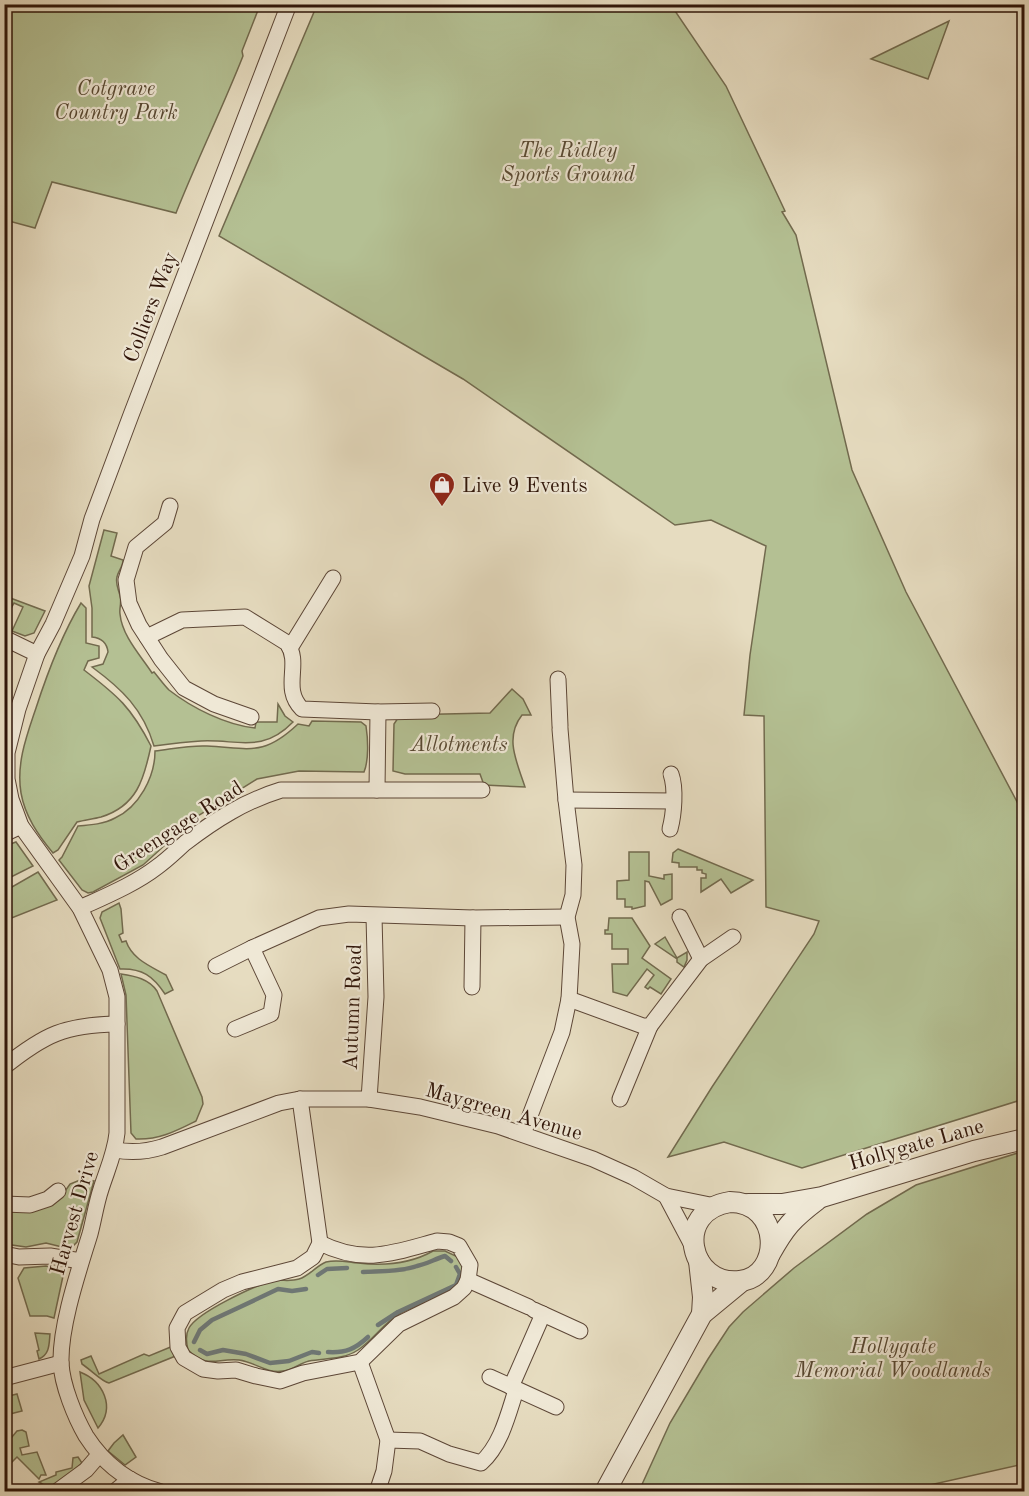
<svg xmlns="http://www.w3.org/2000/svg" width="1029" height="1496" viewBox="0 0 1029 1496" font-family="'Old Standard TT',serif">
  <rect width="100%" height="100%" fill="#e6dcc0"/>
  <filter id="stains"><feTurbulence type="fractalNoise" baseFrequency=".00333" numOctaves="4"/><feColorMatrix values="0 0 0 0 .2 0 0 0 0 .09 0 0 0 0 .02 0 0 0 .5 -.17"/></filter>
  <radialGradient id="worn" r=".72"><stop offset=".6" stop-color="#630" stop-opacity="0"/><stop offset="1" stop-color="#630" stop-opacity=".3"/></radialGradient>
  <!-- green -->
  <g fill="#b4c093" stroke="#726a4e" stroke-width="1.5">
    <path d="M4,5H260L242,51L243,56C222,109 197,160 176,213L52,182L35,228L5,220Z"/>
    <path d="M317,5H671L726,86L785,211L782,212L784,215L796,235L852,470L906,592L1024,815V1099L802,1168L724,1142L668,1157L712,1087L814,934L819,921L766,907L764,716L744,715L750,655L766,546L711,520L675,525L463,379L219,236Z"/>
    <path d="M949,21L928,79L871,59Z"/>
    <path d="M104,530L117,533L111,556L123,560C123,567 118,571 117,577C115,584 119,590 120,596C122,603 119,608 120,614C122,636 141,656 152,673L154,672C159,678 164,685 169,690C192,708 226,725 255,728L256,722H277L278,704L285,716L293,722C262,754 238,739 201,741C185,742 169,744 154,746C143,709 122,689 92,667L103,664L108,652C107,643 101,638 92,637V608L89,586Z"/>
    <path d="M5,596L45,611L34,633L25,636L12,631L23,607L14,603L5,620Z"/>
    <path d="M81,603L86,608V643L99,646V658L88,661L84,670C118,696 131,707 151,746C144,779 137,806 101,817C93,819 85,820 77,822L58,850L53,853C38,835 25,816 21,793C16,763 27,735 36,708C48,671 61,636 81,603Z"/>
    <path d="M512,689L523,699L531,715H522C504,738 517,762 525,787L484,785L480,774H405L393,771L394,724L400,715L490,713Z"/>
    <path d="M312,721L361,722L366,726C368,739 369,760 364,772L299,771L257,779L196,817L143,865L93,892L88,893L82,890L59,860L62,857L78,826C91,825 104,824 115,818C139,807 155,777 155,751C172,749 190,745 207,746C250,748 263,757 298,724L309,726Z"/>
    <path d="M16,842L33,866L5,880V846Z"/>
    <path d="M678,849L753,880L731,893L721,879L701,892V878H706V874L702,873V870H697V867H679V863L672,862L673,853Z"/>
    <path d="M629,852H649V876L664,879V875L672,874V899L661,905L649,882L645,881V906L632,909V907H625V899H617V881L629,880Z"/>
    <path d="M38,872L57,900L9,919H5V888L12,887Z"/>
    <path d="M119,903L121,909L123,933L119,935L122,942L126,941C132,959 150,966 166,975L173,990L165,994C153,976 142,968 120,969L100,918L102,912Z"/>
    <path d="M609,918H632L650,946L642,958L671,979L661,994L650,987L648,989L645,987L654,975L647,969L627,996L613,992L612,964H628V949H612V934H605V930H608Z"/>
    <path d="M665,937L677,958L687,952V960L684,967L677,962V959L655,944Z"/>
    <path d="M121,974C135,976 149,979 157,991L202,1097L203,1104L196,1121C176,1131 159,1140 136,1139L131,1133L126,995Z"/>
    <path d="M1024,1151V1464L903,1491H639L670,1423L708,1359L729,1327L743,1312L794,1268L867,1214L916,1185Z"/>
    <path d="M80,1180L94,1181L77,1242L73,1246L66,1248L46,1243L26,1247L5,1244V1210L63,1194L70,1184Z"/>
    <path d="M433,1251H445L458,1257C480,1292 420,1301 399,1314C384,1323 373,1340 358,1350C343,1360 325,1358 309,1361C300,1363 293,1370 283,1371C267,1374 255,1362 239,1360C216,1358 208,1369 188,1350C186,1342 185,1335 189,1328C198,1312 254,1286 272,1281C280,1279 290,1282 299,1279C309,1276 316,1266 326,1262C337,1259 347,1262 358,1263C384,1266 410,1264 433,1251Z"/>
    <path d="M46,1266L60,1270L63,1276L54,1318L47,1316H30L18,1278L24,1268Z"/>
    <path d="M35,1333L50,1334C49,1344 50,1354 39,1359L37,1351L39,1350Z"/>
    <path d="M173,1346L178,1355L109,1383C102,1382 90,1369 82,1364L81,1360L91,1356L99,1374L144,1354L149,1356Z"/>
    <path d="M80,1372C103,1381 116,1407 98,1428L84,1400Z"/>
    <path d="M17,1394L22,1411L6,1415L5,1397Z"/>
    <path d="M22,1430L26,1432L29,1446L20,1448L22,1455L37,1452L46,1475H41L39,1479L17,1457L9,1465L8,1464L5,1467V1436L12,1437L17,1431Z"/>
    <path d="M123,1435L136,1457L125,1465L108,1451L114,1443Z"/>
    <path d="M78,1457L82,1463L55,1487L49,1488L39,1482L56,1475V1472L72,1468L73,1458Z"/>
  </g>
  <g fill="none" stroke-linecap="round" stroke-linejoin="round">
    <!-- stream -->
    <g stroke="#6f7774" stroke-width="4.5">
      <path d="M363,1272C380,1271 400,1272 417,1266C427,1264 435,1259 445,1256L451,1261"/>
      <path d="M318,1275L327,1269L347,1268"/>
      <path d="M378,1325L398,1312L456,1285L460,1274L456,1267"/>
      <path d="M194,1342L200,1330L212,1320L240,1307L278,1289L292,1291L306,1289"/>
      <path d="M200,1350L207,1354L223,1350L246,1354L270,1363L289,1361L312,1352L319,1353"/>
      <path d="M328,1352C346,1353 355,1349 368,1337"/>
    </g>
    <defs>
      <g id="minor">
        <path d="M170,506L165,523L136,547L126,580L129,603L139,625L161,659L184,688L214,704L251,717"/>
        <path d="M147,637L182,620L245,617L287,643C302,664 281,688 302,709L378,712L432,711"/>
        <path d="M4,638L37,654"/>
        <path d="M290,648L333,578"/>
        <path d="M558,679L560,726"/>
        <path d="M377,790L378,712"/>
        <path d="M566,800L673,801"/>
        <path d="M670,829C674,814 676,788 671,774"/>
        <path d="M4,834L21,826"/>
        <path d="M80,908C106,896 135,884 157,867C167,860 176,851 185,843C215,820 245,801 281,790H482"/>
        <path d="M680,917L701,959"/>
        <path d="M216,966L252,948L319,918L349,914L473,918L567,917"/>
        <path d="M472,987L473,918"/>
        <path d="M569,999L643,1026H650L701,959L733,937"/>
        <path d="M235,1029L271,1014L274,995L252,948"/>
        <path d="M4,1067C45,1034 65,1025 117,1024"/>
        <path d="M300,1099L320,1243"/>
        <path d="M369,1099L376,997L374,916"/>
        <path d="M620,1099L650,1026"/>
        <path d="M523,1134L562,1032L569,999L572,944L567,917L573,895L574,865L566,800L560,729"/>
        <path d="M115,1150C132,1153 146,1152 162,1147L279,1103L300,1099H369L420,1107L498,1126L593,1159L633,1177L666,1196L715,1206"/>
        <path d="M666,1196L694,1249"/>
        <path d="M4,1204L30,1205L48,1199L58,1191"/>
        <path d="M437,1241L449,1242L459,1246L470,1265L468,1280L464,1288L454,1297L399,1324L360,1362L303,1373L280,1381L256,1376L236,1370L218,1371L203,1369L184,1358L178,1347L177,1328L185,1313L223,1290L242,1282L297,1268L313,1257L320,1243C364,1265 393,1253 437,1241Z"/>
        <path d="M4,1254L19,1257L50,1256L81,1261"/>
        <path d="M468,1280L529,1307"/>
        <path d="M534,1310L580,1331"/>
        <path d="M360,1362L388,1440L384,1471L377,1492"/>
        <path d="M490,1377L556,1407"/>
        <path d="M4,1378L61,1363"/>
        <path d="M511,1387L543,1314"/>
        <path d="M388,1440L420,1441L449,1454L481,1463C501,1445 508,1415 516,1390"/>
        <path d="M56,1492L86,1470L99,1455"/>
        <path d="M114,1492L130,1479"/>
        <path d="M161,1492C128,1483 104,1464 86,1436C75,1417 62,1385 61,1363C60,1325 79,1270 90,1234C94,1219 96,1204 101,1189C107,1170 115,1153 117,1133V997L110,970L80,908L21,826L11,799L7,779V753L18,709L37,654L53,624L82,556L92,519L131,415L289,4"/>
      </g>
      <g id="tertiary">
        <path d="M730,1202C782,1202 783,1276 740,1281C689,1287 672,1211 730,1202Z"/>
        <path d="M748,1204H782L822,1197L974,1151L1024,1139"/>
        <path d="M770,1254C785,1227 792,1219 817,1200"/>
        <path d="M699,1261L703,1297L702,1314"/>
        <path d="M605,1492L702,1314L742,1281"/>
      </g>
    </defs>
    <!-- minor casing -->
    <use href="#minor" stroke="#5d4737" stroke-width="17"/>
    <!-- tertiary casing -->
    <use href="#tertiary" stroke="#5d4737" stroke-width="22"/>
    <!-- minor -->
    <use href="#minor" stroke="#efe8d6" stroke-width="15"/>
    <!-- tertiary -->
    <use href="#tertiary" stroke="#efe8d6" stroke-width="20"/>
  </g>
  <!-- icons -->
  <defs>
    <symbol id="shop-pin" viewBox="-11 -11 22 30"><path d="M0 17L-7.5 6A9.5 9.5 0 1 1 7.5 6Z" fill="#8f2418" stroke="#efe8d6"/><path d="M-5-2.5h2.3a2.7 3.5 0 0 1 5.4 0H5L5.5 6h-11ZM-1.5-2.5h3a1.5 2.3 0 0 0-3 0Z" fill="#fff"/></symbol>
  </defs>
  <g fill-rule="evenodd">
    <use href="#shop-pin" x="427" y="470" width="30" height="40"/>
  </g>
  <g text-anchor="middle" stroke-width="4.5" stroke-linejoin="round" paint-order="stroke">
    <!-- park labels -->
    <g font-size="21" font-style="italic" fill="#574832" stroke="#efe8d6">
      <text x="116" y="95">Cotgrave<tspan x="116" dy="24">Country Park</tspan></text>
      <text x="568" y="157">The Ridley<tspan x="568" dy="24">Sports Ground</tspan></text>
      <text x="459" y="751">Allotments</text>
      <text x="893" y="1353">Hollygate<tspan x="893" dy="24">Memorial Woodlands</tspan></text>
    </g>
    <!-- street labels -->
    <g font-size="21" fill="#2f1509" stroke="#efe8d6">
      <text transform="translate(150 307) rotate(-69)" y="7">Colliers Way</text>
      <text transform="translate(178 826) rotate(-33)" y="7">Greengage Road</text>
      <text transform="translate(352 1007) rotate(-88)" y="7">Autumn Road</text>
      <text transform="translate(504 1111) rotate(16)" y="7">Maygreen Avenue</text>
      <text transform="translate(916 1144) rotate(-16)" y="7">Hollygate Lane</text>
      <text transform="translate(74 1213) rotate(-74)" y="7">Harvest Drive</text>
    </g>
    <!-- poi labels -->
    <g font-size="21" fill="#2f1509" stroke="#efe8d6" text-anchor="start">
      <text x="462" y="492">Live 9 Events</text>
    </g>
  </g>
  <!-- margin -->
  <rect width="1029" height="1496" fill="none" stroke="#e6dcc0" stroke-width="24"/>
  <rect x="6" y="6" width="1017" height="1484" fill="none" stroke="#2f1509" stroke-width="3"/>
  <rect x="12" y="12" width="1005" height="1472" fill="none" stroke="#2f1509" stroke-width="1.5"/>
  <rect width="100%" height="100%" filter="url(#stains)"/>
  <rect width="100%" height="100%" fill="url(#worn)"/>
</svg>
